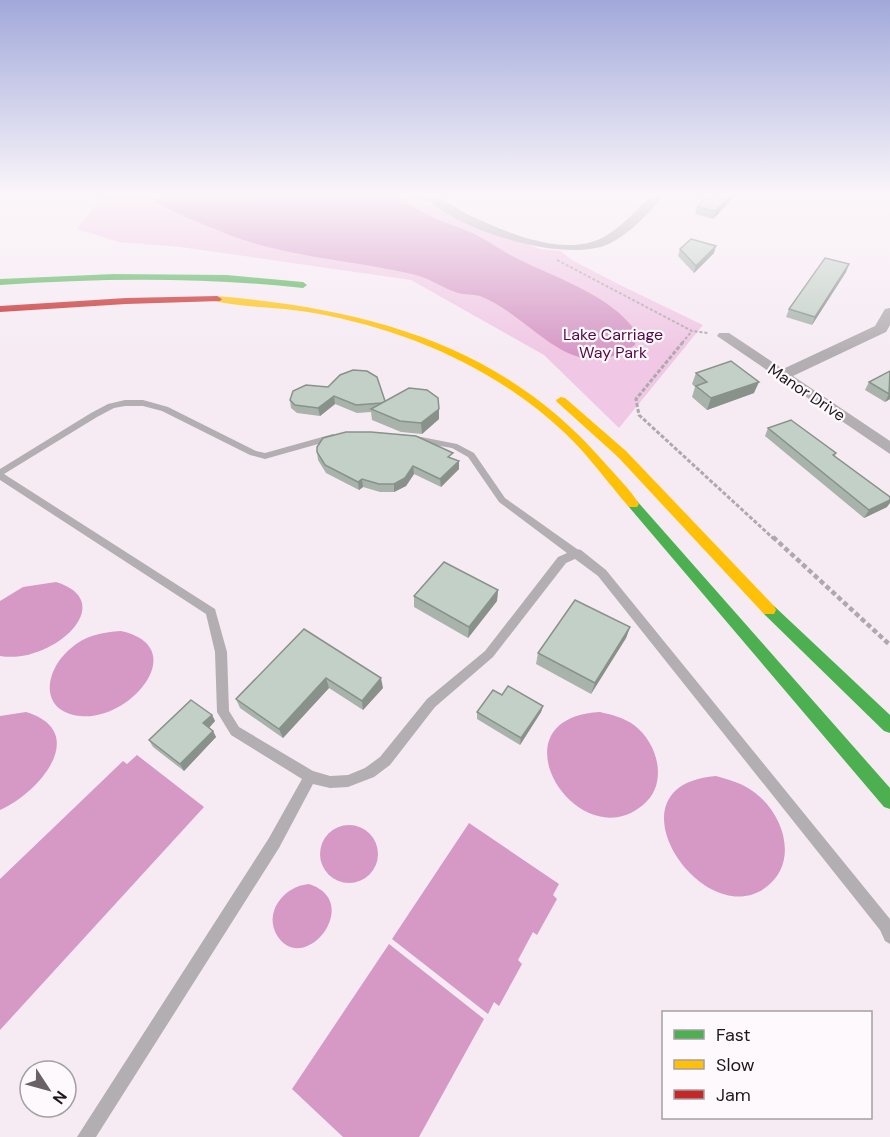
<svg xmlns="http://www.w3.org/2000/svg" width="890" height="1137" viewBox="0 0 890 1137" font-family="'DM Sans',sans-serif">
  <rect width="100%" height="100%" fill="#f6ebf3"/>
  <!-- green -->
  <path fill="#f0c7e4" d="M107,194H420L431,205L445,213L540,249L560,251L572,260L622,286L703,325L619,428L544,355L411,280L181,247L119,242L77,229L103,196Z"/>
  <!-- water -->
  <g fill="#d699c6">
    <path d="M157,194H398C418,215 444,221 470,232C486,239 499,249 514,257C553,277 612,295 637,333L635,345C570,389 536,318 480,296C473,294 465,295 458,293C443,288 431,279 416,275C366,263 313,259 264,246C230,237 197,222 166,208L155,202Z"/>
    <path d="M56,582C121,602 52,665 0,656V601L23,587Z"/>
    <path d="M121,631C193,647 130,722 80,716C38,711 45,670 70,649C84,636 102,632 121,631Z"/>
    <path d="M26,712C91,732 39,793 0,810V716Z"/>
    <path d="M600,712C613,715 624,718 634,725C658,743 669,784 643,805C577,860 489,718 600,712Z"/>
    <path d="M137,755L204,807L0,1030V879L123,761L127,764Z"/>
    <path d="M716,776C730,780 742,783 754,792C784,814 800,863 765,888C702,933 602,785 716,776Z"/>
    <path d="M469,823L559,884L553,895L557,899L537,935L533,932L518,960L522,964L499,1006L494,1002L488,1014L392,939Z"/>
    <circle cx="349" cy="854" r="29"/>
    <path d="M309,884C364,902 305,976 278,937C262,913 284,886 309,884Z"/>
    <path d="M389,944L484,1019L419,1137H343L292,1089Z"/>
  </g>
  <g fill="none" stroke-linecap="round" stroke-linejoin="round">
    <!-- path-far2 -->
    <g stroke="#aea9ac" stroke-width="2" stroke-dasharray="3 2" stroke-linecap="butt">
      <path d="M557,260L692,331L708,333"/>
      <path d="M682,343L692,331"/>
    </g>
    <!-- path-far1 -->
    <path stroke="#aea9ac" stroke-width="3" stroke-dasharray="4 2" stroke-linecap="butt" d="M683,342L636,399L639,415L774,539"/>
    <!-- path -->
    <path stroke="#aea9ac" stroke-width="4.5" stroke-dasharray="5 3" stroke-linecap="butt" d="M773,537L890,645"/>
    <!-- lane -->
    <path fill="#b3aeb2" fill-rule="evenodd" d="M125,400H143L168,407L256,451L265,453L333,434L337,437L336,439L265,459L250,455L162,411L143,406H125L114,408L97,417L4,474L215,609L227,652L229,711L239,727L313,771L330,776L348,775L365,768L380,757L427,699L485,651L558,557L567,553L499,502L468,457L452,448L411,441L407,438L411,435L457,444L474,453L505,498L577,549L581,550L606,570L890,919V944L885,941L880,930L598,576L575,559L566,563L493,657L435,707L390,765L374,777L348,787L330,788L313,784L279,848L96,1137H77L269,838L302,779L231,735L217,712L215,652L206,614L0,480V469L91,413L108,404Z"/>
    <!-- street -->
    <g fill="#b3aeb2" fill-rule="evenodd">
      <path d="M421,194C439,194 454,208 471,216C508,233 564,258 604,237C623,226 637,209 653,194H665C649,213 628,236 606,245C561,263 453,229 421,194Z"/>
      <path d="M890,308V325L886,332L793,376L890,441V454L717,336L719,333H729L783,369L875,326L885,309Z"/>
    </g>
    <!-- fast -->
    <g fill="#4caf50" fill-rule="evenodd">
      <path d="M114,274L227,275L303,282L307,285L303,288C202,277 101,278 0,285V279Z"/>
      <path d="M633,500L637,501L890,788V809L884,807L629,507L627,504L629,501Z"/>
      <path d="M769,604L774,606L890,715V733L884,731L764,614L762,610L764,606Z"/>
    </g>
    <!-- slow -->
    <g fill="#ffc107" fill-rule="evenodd">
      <path d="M217,296C367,309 502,344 604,462C616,476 630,489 639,504L637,507H629C608,483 589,456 566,434C496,368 408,330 314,313C281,307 246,308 214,301L212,299Z"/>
      <path d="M561,397L565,398L626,451L774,606L776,610L774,614H764L618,457L557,402L556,400Z"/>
    </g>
    <!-- jam -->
    <path fill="#c62828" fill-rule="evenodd" d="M217,296L222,299L220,301L126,304L0,312V306L126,298Z"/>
  </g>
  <!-- wall -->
  <g fill="#a7b3ab">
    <path d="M601,194H613L610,197Z"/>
    <path d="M737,194L713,219L695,214L697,207Z"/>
    <path d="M680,249L714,253L694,273L678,256Z"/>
    <path d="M849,264L846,272L812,325L786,317L789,309Z"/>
    <path d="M890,371V399L885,402L865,390L869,382Z"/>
    <path d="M696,373L754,393L707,410L692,397L695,387L692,384Z"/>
    <path d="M328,387L385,401L439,419L422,434L401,432L372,420L371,412L357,413L335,404L320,416L297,413L291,408L290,400Z"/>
    <path d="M768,428L836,453L835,456L887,507L864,518L765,436Z"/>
    <path d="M317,452L453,459L459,461V469L441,487L414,474L406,486L394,492H380L363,487L359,490L326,473L318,460Z"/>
    <path d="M498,590L497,601L468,638L414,607V596Z"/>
    <path d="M630,627L626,638L591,694L536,664L538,653Z"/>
    <path d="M304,629L383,688L363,710L329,688L283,738L240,708L236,699Z"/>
    <path d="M502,695L543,706L541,712L520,745L477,719V712Z"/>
    <path d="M212,715L215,721L209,728L213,731L216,737L184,771L153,747L149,740Z"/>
  </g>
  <!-- shaded-wall -->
  <g fill="#88928b">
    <path d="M732,194H737L713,219L716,211Z"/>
    <path d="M716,246L714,253L694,273L696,266Z"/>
    <path d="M849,264L846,272L812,325L815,317Z"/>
    <path d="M759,382L754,393L707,410L711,398Z"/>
    <path d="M890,393V399L885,402L889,394Z"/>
    <path d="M334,396L335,404L320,416L318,408Z"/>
    <path d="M439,409V419L422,434L421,423Z"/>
    <path d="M459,461V469L441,487L440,479Z"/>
    <path d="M413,466L414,474L406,486L394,492V484Z"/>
    <path d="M362,479L363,487L359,490L358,482Z"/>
    <path d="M890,500V503L887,507L864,518L869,510Z"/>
    <path d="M498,590L497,601L468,638L469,627Z"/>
    <path d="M630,627L626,638L591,694L595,683Z"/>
    <path d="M326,678L329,688L283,738L279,729Z"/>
    <path d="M381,678L383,688L363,710L362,701Z"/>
    <path d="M543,706L541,712L520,745L521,738Z"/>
    <path d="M212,715L215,721L207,730L203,723Z"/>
    <path d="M213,731L216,737L184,771L180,764Z"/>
  </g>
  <!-- building -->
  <g fill="#c2d0c7" stroke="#88928b" stroke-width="1.5">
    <path d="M709,194H732L716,211L697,207Z"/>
    <path d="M691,239L716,246L696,266L680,249Z"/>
    <path d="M825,258L849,264L815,317L789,309Z"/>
    <path d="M731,361L759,382L711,398L696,386L707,382L696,373Z"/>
    <path d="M353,370L367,371L377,377L385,401L382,403L356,405L334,396L318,408L295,405L290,400L293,391L306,385L328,387L340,375Z"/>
    <path d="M890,371L889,394L869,382Z"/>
    <path d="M409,388L427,390L438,398L439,409L421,423L400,421L371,409Z"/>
    <path d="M791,420L836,453L833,455L890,497V500L869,510L768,428Z"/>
    <path d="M346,432H371L416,436L453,453L448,457L459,461L440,479L413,466L405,478L394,484H379L362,479L358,482L325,465L317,452V447L323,438Z"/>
    <path d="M444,562L498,590L469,627L414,596Z"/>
    <path d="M575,600L630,627L595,683L538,653Z"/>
    <path d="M304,629L381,678L362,701L326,678L279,729L236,699Z"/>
    <path d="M508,686L543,706L521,738L477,712L493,690L502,695Z"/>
    <path d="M191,700L212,715L203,723L213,731L180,764L149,740Z"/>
  </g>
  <!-- sky -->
  <linearGradient id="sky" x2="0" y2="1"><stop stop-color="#a1a9da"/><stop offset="0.55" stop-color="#fbf6fa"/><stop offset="1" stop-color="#fbf6fa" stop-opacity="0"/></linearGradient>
  <rect width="890" height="354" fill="url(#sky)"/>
  <g text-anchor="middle" stroke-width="4.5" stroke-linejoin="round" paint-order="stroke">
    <!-- far-park labels -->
    <g font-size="16" fill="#550847" stroke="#fdf9fc">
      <text x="613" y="340">Lake Carriage<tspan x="613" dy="18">Way Park</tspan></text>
    </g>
    <!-- far-street labels -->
    <g font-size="16" fill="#1e171c" stroke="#fdf9fc">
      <text transform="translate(807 392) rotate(34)" y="6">Manor Drive</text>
    </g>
  </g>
  <!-- legend -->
  <rect x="662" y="1011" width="210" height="108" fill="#fdf9fc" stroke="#a49fa2" stroke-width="1.5"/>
  <rect x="674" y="1030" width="30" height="9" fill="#4caf50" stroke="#a49fa2" stroke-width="1.5"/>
  <text x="716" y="1041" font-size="18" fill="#1e171c">Fast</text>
  <rect x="674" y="1060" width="30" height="9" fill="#ffc107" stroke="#a49fa2" stroke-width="1.5"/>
  <text x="716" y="1071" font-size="18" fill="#1e171c">Slow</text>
  <rect x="674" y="1090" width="30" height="9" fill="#c62828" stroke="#a49fa2" stroke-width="1.5"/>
  <text x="716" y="1101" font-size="18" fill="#1e171c">Jam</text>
  <!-- north arrow -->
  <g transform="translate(48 1089) rotate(126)"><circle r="28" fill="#fdf9fc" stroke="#a49fa2" stroke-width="1.5"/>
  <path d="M0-4.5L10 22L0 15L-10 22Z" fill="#6a6167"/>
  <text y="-9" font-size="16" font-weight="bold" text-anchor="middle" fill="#1e171c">N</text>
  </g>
</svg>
